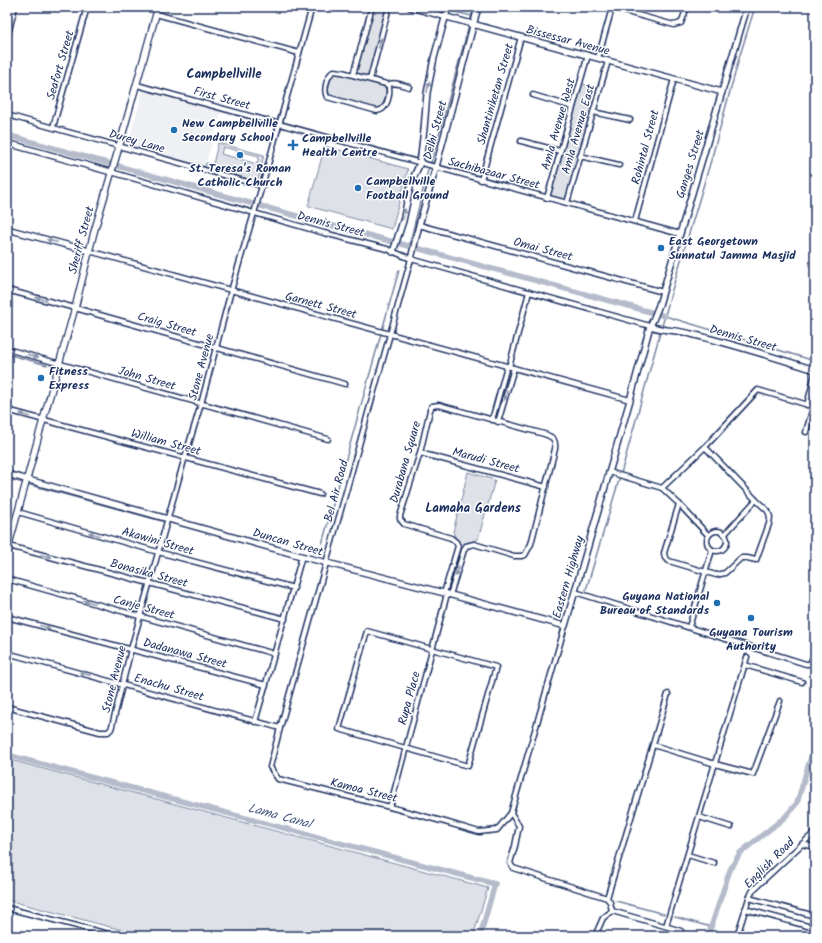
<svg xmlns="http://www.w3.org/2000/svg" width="822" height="943" viewBox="0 0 822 943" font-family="Kalam,sans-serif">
  <rect width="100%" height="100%" fill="#fff"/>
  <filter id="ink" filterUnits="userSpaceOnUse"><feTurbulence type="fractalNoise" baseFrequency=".025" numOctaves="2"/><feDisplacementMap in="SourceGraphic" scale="8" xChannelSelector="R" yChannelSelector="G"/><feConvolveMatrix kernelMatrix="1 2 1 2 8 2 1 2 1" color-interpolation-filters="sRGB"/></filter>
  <g filter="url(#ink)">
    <!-- built -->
    <path fill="#eff0f4" d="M143,91L221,112L204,169L127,147Z"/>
    <!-- green -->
    <g fill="#dee1e7" stroke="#7c88a2" fill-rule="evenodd">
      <path d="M374,7H387L367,81L385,87C387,93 385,103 380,108H376L330,96L328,89L332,76L334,73H337L355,77Z"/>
      <path d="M579,83L599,89L567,203L547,198Z"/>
      <path d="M218,143L264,155L257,184L204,169L206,163L213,164ZM223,147L259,156L257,164L221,154Z"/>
      <path d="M325,146L408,169L392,229L308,206Z"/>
      <path d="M468,472L495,480L478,539L465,545L449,593L443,591L458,543L453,532Z"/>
      <path d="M7,759L488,888L473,936H145L7,900Z"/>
    </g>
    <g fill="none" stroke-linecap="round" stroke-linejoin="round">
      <!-- stream -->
      <g stroke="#77839f" stroke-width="1.5">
        <path d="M443,7L442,9L472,16"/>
        <path d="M409,246L428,170L431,163L474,7"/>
        <path d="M665,316L815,361"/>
        <path d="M7,354L47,365"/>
        <path d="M7,479L24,483"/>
        <path d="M27,484L162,521"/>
        <path d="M322,544L399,270"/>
        <path d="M586,590L622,470L672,290L712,157L740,55L755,7"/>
        <path d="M616,901L664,914"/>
        <path d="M675,917L711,927"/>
      </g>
      <!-- canal -->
      <g stroke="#b5bbca" stroke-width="5.5">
        <path d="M7,135L311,220L409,246L665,316"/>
        <path d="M7,755L495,884L480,936"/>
        <path d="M708,936L730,870L740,853L785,817L797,803L815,743"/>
      </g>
      <defs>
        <g id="minor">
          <path d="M609,7L674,25L681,23L683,18L687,7"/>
          <path d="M156,14L299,53"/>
          <path d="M634,14L636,7"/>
          <path d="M7,38L15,7"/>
          <path d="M598,58L612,8"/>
          <path d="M334,71L342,72L386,84L389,86C390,94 388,110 377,111L334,99L327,97C323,90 327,75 334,71Z"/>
          <path d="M353,75L372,7"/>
          <path d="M370,79L389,7"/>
          <path d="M137,85L680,234"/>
          <path d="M388,85C394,81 402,85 409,87"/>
          <path d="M533,95L573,107"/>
          <path d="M593,112L630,120"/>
          <path d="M7,115L262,186"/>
          <path d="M53,127L87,7"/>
          <path d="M521,141L560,151"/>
          <path d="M580,156L619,165"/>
          <path d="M111,172L324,233L387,249L411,259L650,326"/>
          <path d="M481,180L521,37"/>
          <path d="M547,198L588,55"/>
          <path d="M567,203L608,61"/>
          <path d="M635,221L674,79"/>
          <path d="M419,225L663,292"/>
          <path d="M89,251L630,400"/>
          <path d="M411,259L280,728L270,767L278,779L390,807L445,822L479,832L497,830L511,813L565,626"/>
          <path d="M7,290L75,308L345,384"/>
          <path d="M7,349L328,439"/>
          <path d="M509,367L529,292"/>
          <path d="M807,405L815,374"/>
          <path d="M7,410L320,494"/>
          <path d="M492,420L507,366"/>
          <path d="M498,422L514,368"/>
          <path d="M806,432L813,407"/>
          <path d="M420,453L546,487"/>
          <path d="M609,472L662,488L705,447L758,390L815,407"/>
          <path d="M662,488L679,504L708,535"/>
          <path d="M679,504L664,553L665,558L669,561L716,575L725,573L741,558H747L756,560L769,524L770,517L768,511L756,500L705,447"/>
          <path d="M18,512L158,552L294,588"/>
          <circle cx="717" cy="541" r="10"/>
          <path d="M725,534L756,500"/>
          <path d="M9,546L285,619"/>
          <path d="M7,579L275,654"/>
          <path d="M575,592L806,664H810L815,653"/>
          <path d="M444,593L458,546L456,542L451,538L404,524L400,519V516L420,453L430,410L432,406L439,405L544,434C553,437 556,439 555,449L531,544L525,555L521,556H514L474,544L466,546L464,550L450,595"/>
          <path d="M7,617L266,685"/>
          <path d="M689,627L712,550"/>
          <path d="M367,631L496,667L468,766L339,729Z"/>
          <path d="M7,653L280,728"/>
          <path d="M745,665L802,682"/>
          <path d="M7,707L100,732H108L111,729L112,726L131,649L185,457L201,404L231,291L262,186L312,7"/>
          <path d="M255,722L302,556"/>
          <path d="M653,745L715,764L753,774L780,701"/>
          <path d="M390,807L447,594"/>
          <path d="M511,813L519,826L515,846L510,863L513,868L607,898L610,902L612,911"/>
          <path d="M699,817L731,827"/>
          <path d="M802,844L815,847"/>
          <path d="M688,855L714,863"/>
          <path d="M607,898L668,694"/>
          <path d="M749,898L815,916"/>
          <path d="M7,908L116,936"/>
          <path d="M745,909L815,928"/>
          <path d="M612,911L675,929L681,931L682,936"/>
          <path d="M666,926L747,657"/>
          <path d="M595,936L603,918L612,911"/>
          <path d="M737,936L749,898L753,890L815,832"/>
        </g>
        <g id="tertiary">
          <path d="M410,7L722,92"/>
          <path d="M7,143L111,172"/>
          <path d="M7,229L89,251"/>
          <path d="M393,252L403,221L411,183L420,163L424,129L427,93L434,58L448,7"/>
          <path d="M411,259L419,225L436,167L478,7"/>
          <path d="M650,326C663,331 678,330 691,334C733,344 774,357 815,370"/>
          <path d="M7,474L308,558L444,593L565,626L630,400L650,326L653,320L659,305L747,7"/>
        </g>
        <path id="secondary" d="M7,552L43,420L75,308L94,232L119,147L158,7"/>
      </defs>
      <!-- minor casing -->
      <use href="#minor" stroke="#1b2f5e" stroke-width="7"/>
      <!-- tertiary casing -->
      <use href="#tertiary" stroke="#1b2f5e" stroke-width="8"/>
      <!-- secondary casing -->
      <use href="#secondary" stroke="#1b2f5e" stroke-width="8"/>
      <!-- minor -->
      <use href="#minor" stroke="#fff" stroke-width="4"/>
      <!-- tertiary -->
      <use href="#tertiary" stroke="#fff" stroke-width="5"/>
      <!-- secondary -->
      <use href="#secondary" stroke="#fff" stroke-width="5.5"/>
    </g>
    <!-- one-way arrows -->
    <defs><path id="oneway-solid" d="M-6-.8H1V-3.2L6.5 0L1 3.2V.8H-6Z"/></defs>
    <g fill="#8d97ae">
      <use href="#oneway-solid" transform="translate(380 43) rotate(-74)"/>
      <use href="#oneway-solid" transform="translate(428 87) rotate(-77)"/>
      <use href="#oneway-solid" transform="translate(404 214) rotate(-78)"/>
      <use href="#oneway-solid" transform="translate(52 241) rotate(-165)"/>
      <use href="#oneway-solid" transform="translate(41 299) rotate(-165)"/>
      <use href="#oneway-solid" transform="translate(33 356) rotate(15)"/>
      <use href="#oneway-solid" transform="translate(506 395) rotate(106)"/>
      <use href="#oneway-solid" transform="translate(25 415) rotate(-164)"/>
      <use href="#oneway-solid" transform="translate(94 534) rotate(-164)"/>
      <use href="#oneway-solid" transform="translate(46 556) rotate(15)"/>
      <use href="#oneway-solid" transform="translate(457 571) rotate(107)"/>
      <use href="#oneway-solid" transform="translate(89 602) rotate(-165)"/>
      <use href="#oneway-solid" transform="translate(45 627) rotate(15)"/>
      <use href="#oneway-solid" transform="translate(85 674) rotate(-165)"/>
    </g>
  </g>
  <!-- markers -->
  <g fill="#1f6fb2" stroke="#fff" stroke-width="1.5">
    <circle cx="174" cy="130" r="4"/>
    <path d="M291 139h4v4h4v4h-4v4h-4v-4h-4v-4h4z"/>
    <circle cx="240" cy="155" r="4"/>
    <circle cx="358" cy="188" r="4"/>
    <circle cx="661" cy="248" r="4"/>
    <circle cx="41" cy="378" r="4"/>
    <circle cx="717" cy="603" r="4"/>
    <circle cx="751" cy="618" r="4"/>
  </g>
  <g text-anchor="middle" stroke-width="3" stroke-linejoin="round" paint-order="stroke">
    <!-- street labels -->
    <g font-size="12" fill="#1b2f5e" stroke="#fff">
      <text transform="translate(568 40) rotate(15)" y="4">Bissessar Avenue</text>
      <text transform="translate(60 65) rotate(-74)" y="4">Seafort Street</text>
      <text transform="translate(495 94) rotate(-74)" y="4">Shantiniketan Street</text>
      <text transform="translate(222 98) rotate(15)" y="4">First Street</text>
      <text transform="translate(558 124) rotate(-74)" y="4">Amla Avenue West</text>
      <text transform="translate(578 129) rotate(-74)" y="4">Amla Avenue East</text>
      <text transform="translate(435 130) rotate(-75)" y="4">Delhi Street</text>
      <text transform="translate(137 141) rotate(16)" y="4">Durey Lane</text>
      <text transform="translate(645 147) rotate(-75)" y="4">Rohintal Street</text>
      <text transform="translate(690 164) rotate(-73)" y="4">Ganges Street</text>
      <text transform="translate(494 173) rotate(15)" y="4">Sachibazaar Street</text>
      <text transform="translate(331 224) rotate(15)" y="4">Dennis Street</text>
      <text transform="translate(81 240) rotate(-75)" y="4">Sheriff Street</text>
      <text transform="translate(543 249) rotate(15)" y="4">Omai Street</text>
      <text transform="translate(321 305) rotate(15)" y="4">Garnett Street</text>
      <text transform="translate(167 324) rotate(16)" y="4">Craig Street</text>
      <text transform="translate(743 338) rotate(16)" y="4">Dennis Street</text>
      <text transform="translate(201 367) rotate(-75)" y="4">Stone Avenue</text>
      <text transform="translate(147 378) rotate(16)" y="4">John Street</text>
      <text transform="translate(166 442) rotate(15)" y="4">William Street</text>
      <text transform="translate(486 460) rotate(15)" y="4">Marudi Street</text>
      <text transform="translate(405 462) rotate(-74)" y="4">Durabana Square</text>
      <text transform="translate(336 491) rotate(-75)" y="4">Bel Air Road</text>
      <text transform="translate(158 541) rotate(16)" y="4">Akawini Street</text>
      <text transform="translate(288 542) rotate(16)" y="4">Duncan Street</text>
      <text transform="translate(149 573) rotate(15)" y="4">Bonasika Street</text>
      <text transform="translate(568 577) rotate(-74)" y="4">Eastern Highway</text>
      <text transform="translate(144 607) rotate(15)" y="4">Canje Street</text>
      <text transform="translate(185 653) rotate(15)" y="4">Dadanawa Street</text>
      <text transform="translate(114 679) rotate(-76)" y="4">Stone Avenue</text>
      <text transform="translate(169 687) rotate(16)" y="4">Enachu Street</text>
      <text transform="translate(409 698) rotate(-75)" y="4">Rupa Place</text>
      <text transform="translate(364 790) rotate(14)" y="4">Kamoa Street</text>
      <text transform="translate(769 863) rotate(-45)" y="4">English Road</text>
    </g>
    <!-- poi labels -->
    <g font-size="12" font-weight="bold" fill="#1b2f5e" stroke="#fff" text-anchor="start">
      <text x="182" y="127">New Campbellville<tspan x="182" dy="14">Secondary School</tspan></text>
      <text x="302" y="142">Campbellville<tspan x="302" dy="14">Health Centre</tspan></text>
      <text x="240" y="172" text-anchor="middle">St. Teresa's Roman<tspan x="240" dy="14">Catholic Church</tspan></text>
      <text x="366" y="185">Campbellville<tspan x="366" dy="14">Football Ground</tspan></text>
      <text x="669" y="245">East Georgetown<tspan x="669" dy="14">Sunnatul Jamma Masjid</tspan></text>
      <text x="49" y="375">Fitness<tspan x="49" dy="14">Express</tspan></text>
      <text x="709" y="600" text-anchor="end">Guyana National<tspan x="709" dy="14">Bureau of Standards</tspan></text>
      <text x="751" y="636" text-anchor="middle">Guyana Tourism<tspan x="751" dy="14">Authority</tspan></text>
    </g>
    <!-- neighbourhood labels -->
    <g font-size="13" font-weight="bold" fill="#1b2f5e" stroke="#fff">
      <text x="224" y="78">Campbellville</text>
      <text x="473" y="512">Lamaha Gardens</text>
    </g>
    <!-- water labels -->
    <g font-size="13" font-style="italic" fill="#49597e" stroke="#fff">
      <text transform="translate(280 815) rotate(15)" y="5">Lama Canal</text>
    </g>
  </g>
  <!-- margin -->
  <rect width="822" height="943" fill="none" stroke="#fff" stroke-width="24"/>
  <rect x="12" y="12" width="798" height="919" fill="none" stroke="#1b2f5e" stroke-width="1.5" filter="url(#ink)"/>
</svg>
